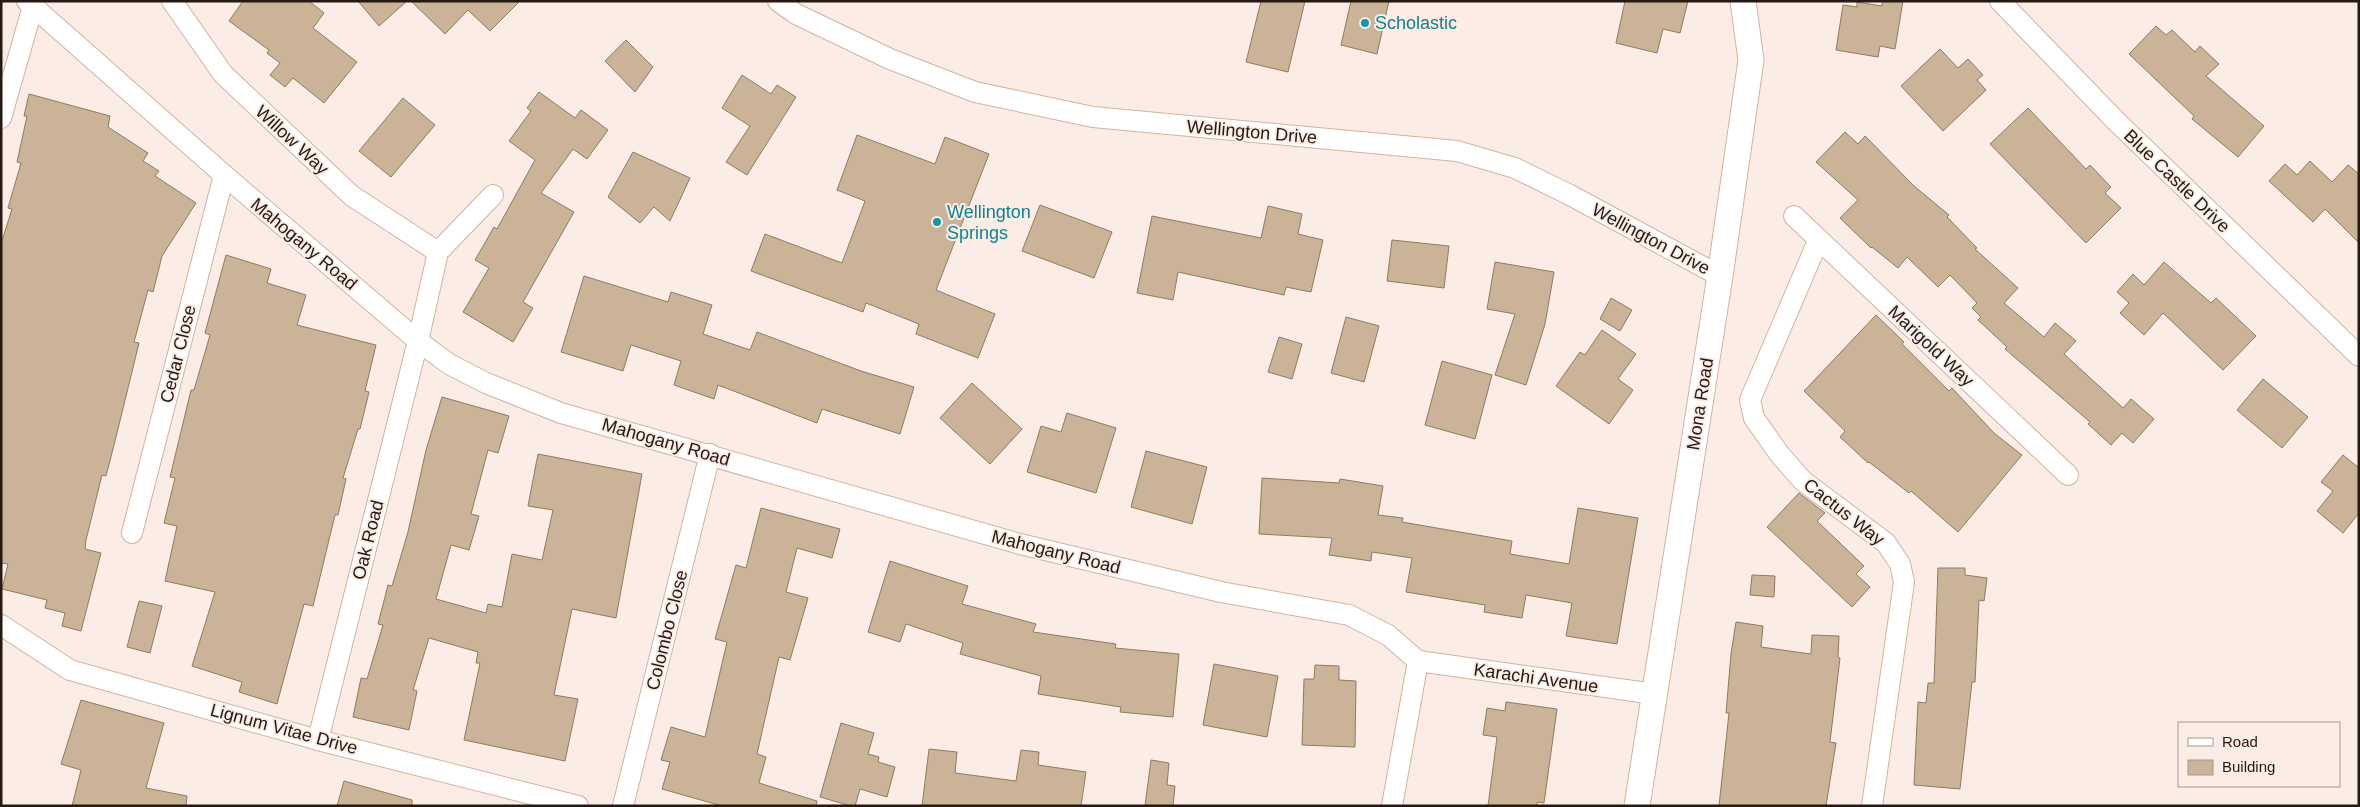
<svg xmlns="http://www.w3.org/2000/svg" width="2360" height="807" viewBox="0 0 2360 807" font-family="Arial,sans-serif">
  <rect width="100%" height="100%" fill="#fbede5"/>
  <!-- building -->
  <g fill="#cab397" stroke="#907a60">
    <path d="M243,1H309L324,13L313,28L357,62L324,103L293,78L285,87L270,75L280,63L267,53L269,50L229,21Z"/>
    <path d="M358,1H407L379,26Z"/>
    <path d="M411,1H520L490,31L468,10L445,34Z"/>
    <path d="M1261,1H1305L1288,72L1246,62Z"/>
    <path d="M1351,1H1389L1377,54L1341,45Z"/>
    <path d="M1625,1H1688L1680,33L1663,29L1657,53L1616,43Z"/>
    <path d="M1882,1H1903L1895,49L1880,46L1878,57L1836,50L1843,5L1857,7V2L1882,6Z"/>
    <path d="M2156,26L2166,35L2172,30L2195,52L2200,46L2219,64L2206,76L2264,126L2238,157L2192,119L2194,116L2129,54Z"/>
    <path d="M626,40L653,67L635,92L605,61Z"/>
    <path d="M1940,49L1958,68L1968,59L1983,75L1977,80L1986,90L1943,131L1901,86Z"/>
    <path d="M742,75L771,94L777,85L796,97L747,175L726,162L750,126L722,108Z"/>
    <path d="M539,92L575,118L581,110L608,130L587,159L573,149L541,193L574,212L523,302L533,308L513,342L463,312L489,268L475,260L494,227L497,229L535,160L509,141L531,111L527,108Z"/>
    <path d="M29,94L110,116L108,127L148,153L143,161L159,171L155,176L196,203L162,256L153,292L148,290L134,342L139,343L115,441L106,476L102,475L86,540L85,549L101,553L81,631L62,626L65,613L45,608L47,600L2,589L8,564L1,563V244L12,209L8,208L21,163L17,162L27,116H24Z"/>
    <path d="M403,98L435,125L391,177L359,151Z"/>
    <path d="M2028,108L2086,169L2090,165L2111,187L2105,193L2121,208L2086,243L1990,144Z"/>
    <path d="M1845,132L1858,144L1865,136L1914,186L1949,215L1947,217L1977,248L1975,249L2018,288L2004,303L2044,337L2055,323L2076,341L2064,354L2123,408L2131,399L2154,419L2133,443L2122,433L2111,445L2088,424L2090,422L2005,349L2007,347L1978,320L1981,317L1972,308L1977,303L1950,275L1938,287L1907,257L1898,268L1872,247L1871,248L1840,218L1858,200L1816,162Z"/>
    <path d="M857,135L935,164L945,137L989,154L936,290L995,314L978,358L916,334L919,324L866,303L863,312L751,271L765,234L842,263L865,201L837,190Z"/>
    <path d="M633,152L690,178L670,221L654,207L640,223L608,197Z"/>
    <path d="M2310,161L2332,182L2348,165L2359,174V243L2325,209L2313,222L2269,181L2285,164L2297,175Z"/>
    <path d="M1040,205L1112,232L1094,278L1022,251Z"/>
    <path d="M1268,206L1302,214L1298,234L1323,240L1311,292L1286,287L1284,295L1178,272L1173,300L1137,293L1152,216L1261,238Z"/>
    <path d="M1392,240L1449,246L1444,288L1387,281Z"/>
    <path d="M226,255L271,269L267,283L306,295L297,325L376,345L365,391L369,392L360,429H358L343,478L346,479L338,515H335L313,606L304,604L277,704L239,692L242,682L192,666L215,592L165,581L177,526L164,523L175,478L170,477L191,390H194L210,335L205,333Z"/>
    <path d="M1495,262L1554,272L1545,324L1526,385L1495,375L1515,314L1487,309Z"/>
    <path d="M2164,262L2211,303L2216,298L2256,336L2223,370L2163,313L2144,335L2120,313L2129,303L2117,292L2133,274L2144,285Z"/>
    <path d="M584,276L668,302L671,292L712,305L703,334L750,350L757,332L861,371L914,387L900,434L822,409L817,423L718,385L714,399L674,385L681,361L631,345L623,371L561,352Z"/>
    <path d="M1611,298L1632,310L1620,331L1600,319Z"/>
    <path d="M1876,315L1904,342L1902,344L1949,391L1952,388L1994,433L2022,455L1958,532L1911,491L1909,493L1869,462L1868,463L1840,437L1845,431L1804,391Z"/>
    <path d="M1346,317L1379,326L1364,382L1331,373Z"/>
    <path d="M1602,330L1636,354L1618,379L1633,390L1609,424L1556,386L1580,352L1585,355Z"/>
    <path d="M1279,337L1302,344L1292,379L1268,372Z"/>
    <path d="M1442,361L1492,375L1475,439L1425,425Z"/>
    <path d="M2263,379L2308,417L2282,448L2237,410Z"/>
    <path d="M972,383L1022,429L990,464L940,418Z"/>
    <path d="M442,397L509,416L498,453L488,450L471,514L479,516L469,550L451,545L436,599L486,613L488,604L502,607L512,554L542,560L553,510L528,506L538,454L642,474L616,618L572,609L554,695L578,699L565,761L464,740L480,663H476L478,652L429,638L413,690L417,691L409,730L353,717L361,678L367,679L383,625L378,624L388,585L392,586L408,532L426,450Z"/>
    <path d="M1067,413L1116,428L1096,493L1027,472L1041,426L1061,432Z"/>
    <path d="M1146,451L1207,467L1192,524L1131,507Z"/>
    <path d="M2343,455L2359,468V513L2343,533L2317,511L2333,491L2321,482Z"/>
    <path d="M1262,478L1339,483L1340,479L1383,486L1378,515L1403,518L1402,522L1512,541L1510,554L1569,564L1578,508L1638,518L1617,644L1566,636L1572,603L1526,595L1522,618L1484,612L1485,605L1406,592L1412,558L1372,552L1371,561L1329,555L1332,538L1259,534Z"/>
    <path d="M1799,493L1825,513L1817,521L1864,566L1856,574L1870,587L1852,607L1767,527Z"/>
    <path d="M761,508L840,529L832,558L797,548L786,592L808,598L790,660L779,657L757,754L766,757L759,783L817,801L816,806H722L662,789L670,762L661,760L671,727L705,737L727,642L715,639L736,565L746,568Z"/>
    <path d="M890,561L968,586L962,604L1036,624L1033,632L1116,644L1115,648L1179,654L1173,717L1120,712L1121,707L1038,694L1041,676L960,654L963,643L906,624L900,642L868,632Z"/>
    <path d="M1938,568H1965V575L1987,578L1984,601L1979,600L1975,682H1972L1960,789L1914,785L1918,702L1926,703L1928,683H1934Z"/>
    <path d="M1752,575L1775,576L1774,597L1750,595Z"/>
    <path d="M139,601L162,606L150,653L127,647Z"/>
    <path d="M1736,622L1763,626L1761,647L1811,654L1812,635L1839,636L1838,657L1840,658L1830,742L1836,743L1826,806H1719L1729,713H1726L1731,654Z"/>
    <path d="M1214,664L1278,676L1267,737L1203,725Z"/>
    <path d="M1315,665L1339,666V680L1356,681L1355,747L1302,745L1304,679H1314Z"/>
    <path d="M81,700L164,723L146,788L187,796L186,806H72L81,770L61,764Z"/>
    <path d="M1506,702L1557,709L1544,803L1537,802V806H1488L1497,737L1483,735L1487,708L1505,711Z"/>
    <path d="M841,723L874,733L868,754L879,757L878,762L895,767L887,797L860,789L855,806H851L820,797Z"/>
    <path d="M929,749L957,752L955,773L1016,781L1021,750L1039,752L1038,765L1086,772L1081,806H922Z"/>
    <path d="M1151,760L1169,763L1167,785L1175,786L1173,806H1145Z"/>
    <path d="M344,781L412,800V806H337Z"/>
  </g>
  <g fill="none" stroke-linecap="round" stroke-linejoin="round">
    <defs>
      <g id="minor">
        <path d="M27,1L224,175L418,341L449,364L486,383L561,413L1020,544L1221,592L1349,615L1388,635L1418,661"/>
        <path d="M172,1L223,74L352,196L438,252"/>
        <path d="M778,1L796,14L890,59L975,92L1093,117L1457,151L1515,168L1570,195L1720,276"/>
        <path d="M2000,1L2116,121L2359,356"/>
        <path d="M1,118L33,6"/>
        <path d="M1794,216L2068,475"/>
        <path d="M1818,241L1750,400L1754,418L1780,455L1803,481L1886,543L1900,564L1904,582L1872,806"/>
        <path d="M132,533L224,175"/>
        <path d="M1,625L70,670L318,740L578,806"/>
        <path d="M1418,661L1655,694"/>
        <path d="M318,740L418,341L438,252L493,195"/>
        <path d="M623,806L710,454"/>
        <path d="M1392,806L1418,661"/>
      </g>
      <path id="tertiary" d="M1637,806L1720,276L1751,60L1743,1"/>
    </defs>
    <!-- minor casing -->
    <use href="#minor" stroke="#d3b2a0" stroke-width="22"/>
    <!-- tertiary casing -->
    <use href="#tertiary" stroke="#d3b2a0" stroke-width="27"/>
    <!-- minor -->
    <use href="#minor" stroke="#fff" stroke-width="20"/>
    <!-- tertiary -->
    <use href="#tertiary" stroke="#fff" stroke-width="25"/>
  </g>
  <!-- markers -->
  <g fill="#0f9aa8" stroke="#fbede5" stroke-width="2">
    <circle cx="1365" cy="23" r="5"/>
    <circle cx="937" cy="222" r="5"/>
  </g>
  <g text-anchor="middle" stroke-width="4" stroke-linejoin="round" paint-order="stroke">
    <!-- culture labels -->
    <g font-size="18" fill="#0d838f" stroke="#fbede5" text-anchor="start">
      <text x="1375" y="29">Scholastic</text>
      <text x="947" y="218">Wellington<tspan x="947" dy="21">Springs</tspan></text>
    </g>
    <!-- street labels -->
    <g font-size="18" fill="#251912" stroke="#fbede5">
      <text transform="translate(1252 132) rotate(5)" y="6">Wellington Drive</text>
      <text transform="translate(292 140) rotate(43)" y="6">Willow Way</text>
      <text transform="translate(2177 181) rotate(44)" y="6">Blue Castle Drive</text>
      <text transform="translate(1651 239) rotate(28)" y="6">Wellington Drive</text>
      <text transform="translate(304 244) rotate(40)" y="6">Mahogany Road</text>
      <text transform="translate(1931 346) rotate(43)" y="6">Marigold Way</text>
      <text transform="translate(178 354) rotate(-76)" y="6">Cedar Close</text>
      <text transform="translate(1700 404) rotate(-81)" y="6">Mona Road</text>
      <text transform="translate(666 442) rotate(16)" y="6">Mahogany Road</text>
      <text transform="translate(1844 512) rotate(38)" y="6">Cactus Way</text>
      <text transform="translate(368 540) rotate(-76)" y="6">Oak Road</text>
      <text transform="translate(1056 552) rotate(14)" y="6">Mahogany Road</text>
      <text transform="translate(667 630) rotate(-76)" y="6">Colombo Close</text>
      <text transform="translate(1536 678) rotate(8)" y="6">Karachi Avenue</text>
      <text transform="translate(284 729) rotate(15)" y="6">Lignum Vitae Drive</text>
    </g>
  </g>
  <!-- border -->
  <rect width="2360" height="807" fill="none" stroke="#251912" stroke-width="5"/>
  <!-- legend -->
  <rect x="2178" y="722" width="162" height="65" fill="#fbede5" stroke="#a59891"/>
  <rect x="2188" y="738" width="25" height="8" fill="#ffffff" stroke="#a59891"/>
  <text x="2222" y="747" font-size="15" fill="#251912">Road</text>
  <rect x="2188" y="760" width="25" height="15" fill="#cab397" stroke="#a59891"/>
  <text x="2222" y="772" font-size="15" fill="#251912">Building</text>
</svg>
